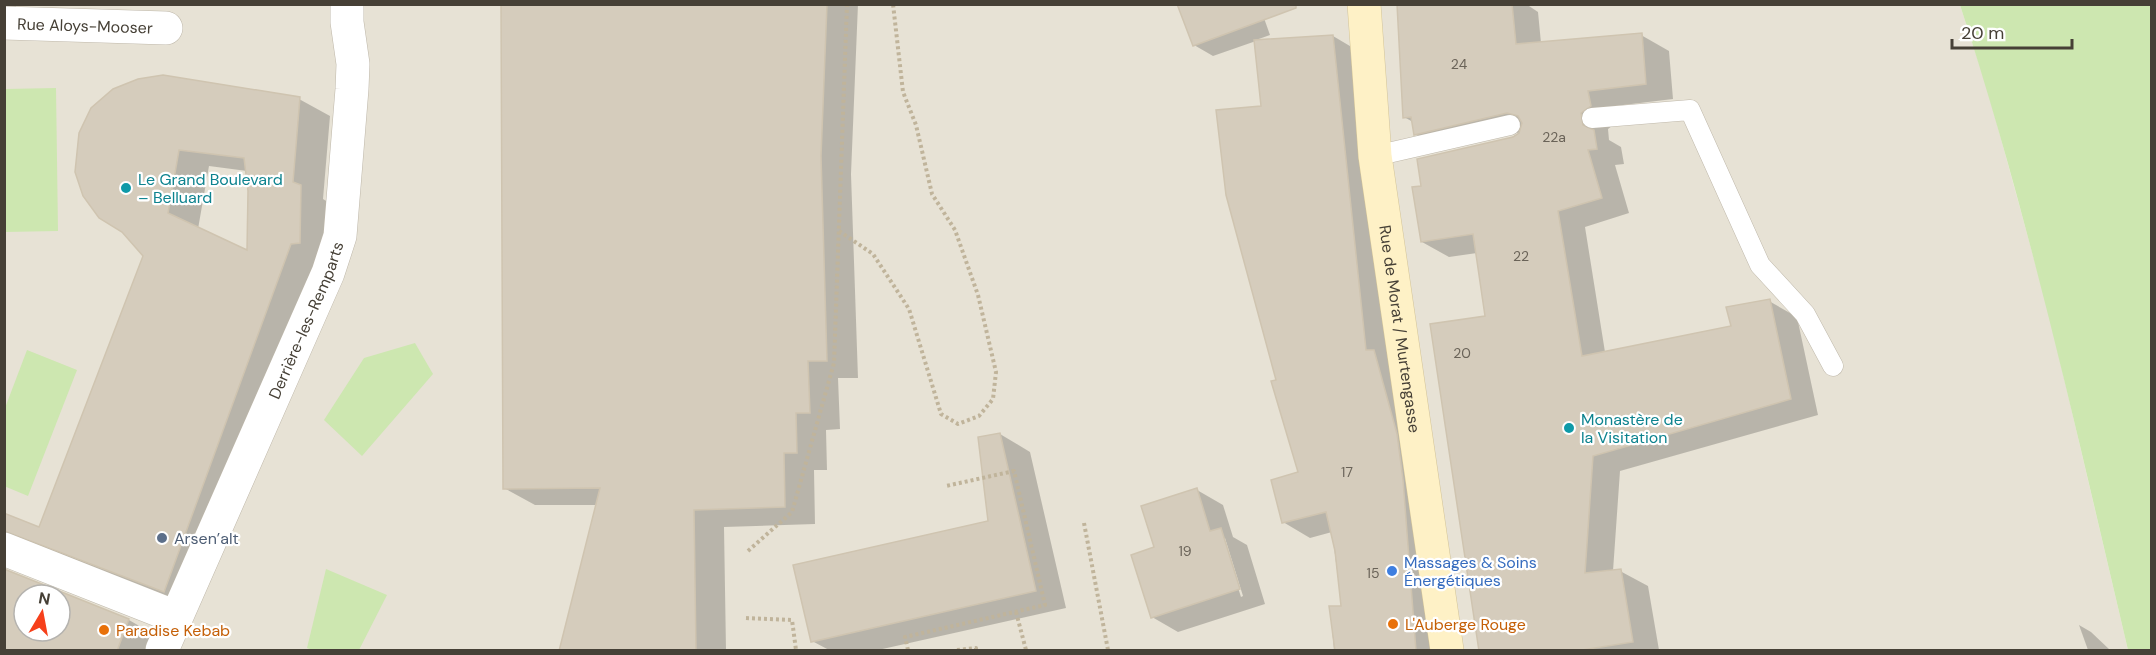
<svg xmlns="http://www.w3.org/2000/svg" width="2156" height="655" viewBox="0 0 2156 655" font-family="'DM Sans',sans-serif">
  <rect width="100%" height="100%" fill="#f3f0e7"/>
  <!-- residential -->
  <path fill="#e7e2d5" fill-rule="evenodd" d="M4,5H1960L1987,88L2048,310L2128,650H5ZM24,595H60V631H24Z"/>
  <!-- green -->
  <g fill="#cde7b0">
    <path d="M1960,5H2151V650H2128C2077,434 2029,216 1960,5Z"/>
    <path d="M56,88L58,231L5,232V89Z"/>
    <path d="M415,343L433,374L362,456L324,420L364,358Z"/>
    <path d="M27,350L77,370L28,496L4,486L5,408Z"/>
    <path d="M326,569L387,595L359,650H312L307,648Z"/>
  </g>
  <!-- shadow -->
  <g fill="#0003" fill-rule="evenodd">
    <path d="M4,4H16V12L4,11Z"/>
    <path d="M503,4H858L851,174L858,378H838L840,429L826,430L827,470H814L815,524L724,527L726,650H561L597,505H535L504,488Z"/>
    <path d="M1259,4L1270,35L1256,40L1333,36L1360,52L1442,650H1334L1330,607L1342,608L1332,532L1310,538L1283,522L1300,473L1278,381L1263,107L1256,41L1213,56L1194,45Z"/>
    <path d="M1398,4H1526L1538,12L1541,43L1641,35L1669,51L1673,99L1615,106L1617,122L1608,129L1609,140L1621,147L1624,164L1615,165L1629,213L1585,227L1605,352L1733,327L1769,301L1797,317L1818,415L1620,471L1613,571H1620L1648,586L1659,650H1480L1486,317L1477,253L1449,257L1422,242V187L1521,132L1442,150L1415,134L1413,122L1404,117Z"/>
    <path d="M299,99L330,116L323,199L331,204L330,260L194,608L43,548L13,531L40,529L145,256L77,172ZM209,166L247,171L250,191L248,252L198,229Z"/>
    <path d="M1000,434L1030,452L1066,608L878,650H829L812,641L990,522Z"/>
    <path d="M1197,490L1223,505L1233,537L1247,545L1265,604L1178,632L1152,617ZM1222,538H1225L1243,596L1241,597Z"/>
    <path d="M4,571L129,620L153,634L147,650H4ZM24,595H60V631H24Z"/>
    <path d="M2079,625L2091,632L2110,650H2088Z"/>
  </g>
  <!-- building -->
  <g fill="#d5ccbc" stroke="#cfc4b0" stroke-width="1.5" fill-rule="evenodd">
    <path d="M501,4H827L821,156L827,361H808L810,413H796L797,453H784L785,507L694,510L696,651H559L600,488L503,489Z"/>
    <path d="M1177,4H1296V8L1193,46Z"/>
    <path d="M1397,4H1512L1516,44L1642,33L1646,84L1588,91L1591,106L1581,113L1583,125L1594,130L1597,149L1588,150L1602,198L1558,211L1582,356L1731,326L1726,307L1770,299L1791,399L1593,456L1585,573L1621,569L1633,642L1576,651H1479L1430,324L1485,316L1473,234L1421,242L1412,187L1421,186L1417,159L1513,137L1519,133L1522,123L1518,116L1507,113L1414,135L1411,117L1403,118Z"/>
    <path d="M1333,35L1366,350H1374L1397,434L1403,480L1416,651H1335L1329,606H1341L1335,551L1326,512L1282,523L1271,480L1298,472L1271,381L1276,380L1226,195L1216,110L1261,106L1254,40Z"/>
    <path d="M163,75L300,97L293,182L301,185L300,243L291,244L164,592L4,531V513L39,527L143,256L122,232L99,218L83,196L75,172L79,133L91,108L113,89L138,79ZM179,150L244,158L248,191L247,250L168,213Z"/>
    <path d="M1000,433L1036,591L811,642L793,565L988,521L978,437Z"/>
    <path d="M1197,488L1210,531L1221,528L1240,589L1151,618L1131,555L1154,547L1141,506Z"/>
    <path d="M4,569L129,619L117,651H4ZM24,595H60V631H24Z"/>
  </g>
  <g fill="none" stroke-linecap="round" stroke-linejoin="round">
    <defs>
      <g id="lane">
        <path d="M1592,118L1690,110L1760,265L1805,314L1833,366"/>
        <path d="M1375,156L1510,125"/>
      </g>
      <g id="street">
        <path id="s1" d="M4,23L166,28"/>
        <path d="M4,549L176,617"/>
        <path id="s2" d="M162,650L328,273L340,236L352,89L353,64L347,22V4"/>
      </g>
      <g id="secondary">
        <path id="s3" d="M1364,4L1375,156L1447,650"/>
      </g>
    </defs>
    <!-- lane casing -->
    <use href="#lane" stroke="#bfb8aa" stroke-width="21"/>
    <!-- street casing -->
    <use href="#street" stroke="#bfb8aa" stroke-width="34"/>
    <!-- secondary casing -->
    <use href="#secondary" stroke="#d3c498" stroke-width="34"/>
    <!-- path -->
    <g stroke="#c0b49b" stroke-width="4" stroke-dasharray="3 3" stroke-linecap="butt">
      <path d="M839,231L873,254L909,309L941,414L958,424L979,416L993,399L996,372L978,295L955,230L932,194L916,125L903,92L893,4"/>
      <path d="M1084,523L1108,650"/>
      <path d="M748,551L792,512L834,363L847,4"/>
      <path d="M1016,612L1026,650"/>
      <path d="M746,618L792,620L796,650"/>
      <path d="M908,650L905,637L1045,605L1014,471L946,486"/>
      <path d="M957,650L976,648V650"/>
    </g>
    <!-- lane -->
    <use href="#lane" stroke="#fff" stroke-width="20"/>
    <!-- street -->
    <use href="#street" stroke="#fff" stroke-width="33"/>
    <!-- secondary -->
    <use href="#secondary" stroke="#fef1c6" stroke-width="33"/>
  </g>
  <!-- markers -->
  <g fill="#0f9aa8" stroke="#fff" stroke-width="2">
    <circle cx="126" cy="188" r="6"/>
    <circle cx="1569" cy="428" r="6"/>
  </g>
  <circle fill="#5c6f8a" stroke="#fff" stroke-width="2" cx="162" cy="538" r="6"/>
  <circle fill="#3f7fe0" stroke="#fff" stroke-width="2" cx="1392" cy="571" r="6"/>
  <g fill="#e8710a" stroke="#fff" stroke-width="2">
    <circle cx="1393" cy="624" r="6"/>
    <circle cx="104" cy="630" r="6"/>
  </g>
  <g text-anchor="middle" stroke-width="4.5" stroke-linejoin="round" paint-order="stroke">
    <!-- number labels -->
    <g font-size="14" fill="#6a6358">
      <text x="1459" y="69">24</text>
      <text x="1554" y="142">22a</text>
      <text x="1521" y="261">22</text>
      <text x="1462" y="358">20</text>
      <text x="1347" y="477">17</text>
      <text x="1185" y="556">19</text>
      <text x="1373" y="578">15</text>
    </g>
    <!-- street labels -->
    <g font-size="16" fill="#464036" stroke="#fff">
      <text dy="6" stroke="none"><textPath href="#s1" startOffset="81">Rue Aloys-Mooser</textPath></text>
      <text dy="6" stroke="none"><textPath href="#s2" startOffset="360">Derrière-les-Remparts</textPath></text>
      <text dy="6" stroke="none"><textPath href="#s3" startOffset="327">Rue de Morat / Murtengasse</textPath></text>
    </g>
    <!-- culture labels -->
    <g font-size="16" fill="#0d838f" stroke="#fff" text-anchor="start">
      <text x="138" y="185">Le Grand Boulevard<tspan x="138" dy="18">– Belluard</tspan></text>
      <text x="1581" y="425">Monastère de<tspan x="1581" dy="18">la Visitation</tspan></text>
    </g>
    <!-- service labels -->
    <g font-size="16" fill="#4e5e75" stroke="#fff" text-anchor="start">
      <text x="174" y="544">Arsen’alt</text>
    </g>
    <!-- shop labels -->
    <g font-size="16" fill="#366cbe" stroke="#fff" text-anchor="start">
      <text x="1404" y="568">Massages &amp; Soins<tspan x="1404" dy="18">Énergétiques</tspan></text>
    </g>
    <!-- food labels -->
    <g font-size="16" fill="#c56008" stroke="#fff" text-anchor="start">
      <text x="1405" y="630">L'Auberge Rouge</text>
      <text x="116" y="636">Paradise Kebab</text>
    </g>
  </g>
  <!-- border -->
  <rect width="2156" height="655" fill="none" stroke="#464036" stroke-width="12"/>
  <!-- north arrow -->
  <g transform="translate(42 613) rotate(10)"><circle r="28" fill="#ffffff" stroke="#b5b3af" stroke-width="1.5"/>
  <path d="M0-4.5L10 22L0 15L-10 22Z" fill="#f6401b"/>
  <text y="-9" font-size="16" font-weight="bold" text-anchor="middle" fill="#464036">N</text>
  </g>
  <!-- scale -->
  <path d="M1952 39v9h120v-9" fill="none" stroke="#464036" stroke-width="3"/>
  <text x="1961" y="39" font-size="18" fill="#464036" stroke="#ffffff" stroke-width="4.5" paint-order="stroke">20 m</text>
</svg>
